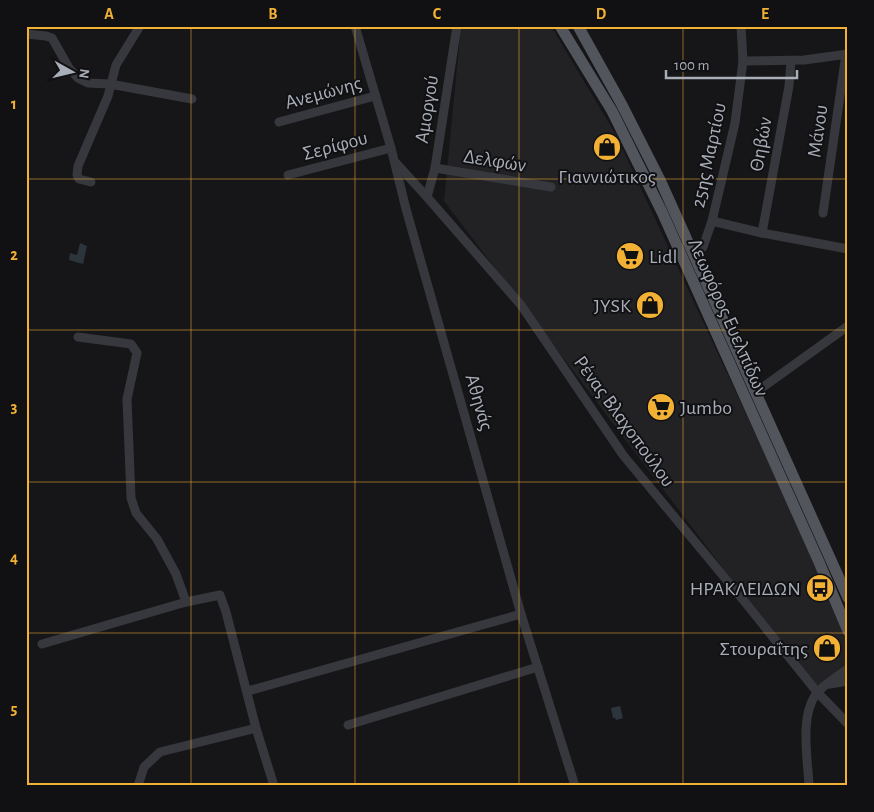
<svg xmlns="http://www.w3.org/2000/svg" width="874" height="812" viewBox="0 0 874 812" font-family="'Alegreya Sans',sans-serif">
  <rect width="100%" height="100%" fill="#161618"/>
  <!-- built -->
  <path fill="#222225" d="M461,26H551L616,135L848,632V668L817,692L444,201Z"/>
  <!-- water -->
  <g fill="#2c353c">
    <path d="M80,243L87,246L83,264L69,260L70,253L77,255Z"/>
    <path d="M620,706L623,718L616,720L615,718H613L611,708Z"/>
  </g>
  <g fill="none" stroke-linecap="round" stroke-linejoin="round">
    <!-- minor -->
    <g stroke="#37383d" stroke-width="9">
      <path d="M355,26L391,148L406,209L521,614L575,786"/>
      <path d="M26,34L46,36L52,38L69,68L78,78L88,83L110,84L192,99"/>
      <path d="M743,61L804,60L848,54"/>
      <path d="M279,122L375,96"/>
      <path d="M396,163L427,197L521,305L623,455L744,601L817,692L848,724"/>
      <path d="M435,168L551,187"/>
      <path d="M288,175L391,148"/>
      <path d="M91,182L79,179L77,175L78,166L108,96L116,65L140,26"/>
      <path d="M427,197L435,168L457,26"/>
      <path d="M823,213L846,54"/>
      <path d="M712,221L762,233L848,249"/>
      <path d="M762,233L789,86L791,61"/>
      <path d="M693,255L703,247L712,221L735,123L743,61L741,26"/>
      <path d="M78,337L131,344L137,353L127,399L131,498L136,513L157,539L176,574L186,602L220,595L226,612L256,728L274,786"/>
      <path d="M756,392L848,326"/>
      <path d="M42,644L186,602"/>
      <path d="M830,684L848,681"/>
      <path d="M248,691L521,614"/>
      <path d="M348,725L538,667"/>
      <path d="M138,786L144,767L160,752L256,728"/>
      <path d="M809,786C808,760 799,715 817,693C823,686 839,675 848,669"/>
    </g>
    <!-- major -->
    <g stroke="#53555c" stroke-width="11">
      <path d="M560,26L612,111L662,212L819,562L848,631"/>
      <path d="M578,26L622,105L661,182L848,598"/>
    </g>
  </g>
  <!-- grid -->
  <path fill="none" stroke="#f2b134" stroke-width="1" stroke-opacity="0.55" d="M191,26V786M355,26V786M519,26V786M683,26V786M26,179H848M26,330H848M26,482H848M26,633H848"/>
  <!-- icons -->
  <defs>
    <symbol id="shop-disc" viewBox="-11 -11 22 22"><circle r="9.5" fill="#f2b134" stroke="#111113"/><path d="M-5-2.5h2.3a2.7 3.5 0 0 1 5.4 0H5L5.5 6h-11ZM-1.5-2.5h3a1.5 2.3 0 0 0-3 0Z" fill="#111"/></symbol>
    <symbol id="supermarket-disc" viewBox="-11 -11 22 22"><circle r="9.5" fill="#f2b134" stroke="#111113"/><path d="M-6-5.5h2.5l.6 2H6L4.5 2H-2.5L-4.4-4H-6ZM-1.5 3.2a1.3 1.3 0 1 0 .1 0ZM3 3.2a1.3 1.3 0 1 0 .1 0Z" fill="#111"/></symbol>
    <symbol id="bus-disc" viewBox="-11 -11 22 22"><circle r="9.5" fill="#f2b134" stroke="#111113"/><path d="M-5-6H5V4H4V6H2V4H-2V6H-4V4H-5ZM-3.5-4V0h7V-4ZM-3.5 1.2v1.5H-2V1.2ZM2 1.2v1.5H3.5V1.2Z" fill="#111"/></symbol>
  </defs>
  <g fill-rule="evenodd">
    <use href="#shop-disc" x="591" y="131" width="32" height="32"/>
    <use href="#supermarket-disc" x="614" y="240" width="32" height="32"/>
    <use href="#shop-disc" x="634" y="289" width="32" height="32"/>
    <use href="#supermarket-disc" x="645" y="391" width="32" height="32"/>
    <use href="#bus-disc" x="804" y="572" width="32" height="32"/>
    <use href="#shop-disc" x="811" y="632" width="32" height="32"/>
  </g>
  <g text-anchor="middle" stroke-width="4" stroke-linejoin="round" paint-order="stroke">
    <!-- street labels -->
    <g font-size="20" fill="#a8adb8" stroke="#111113">
      <text transform="translate(323 92) rotate(-15)" y="7">Ανεμώνης</text>
      <text transform="translate(426 109) rotate(-81)" y="7">Αμοργού</text>
      <text transform="translate(817 131) rotate(-82)" y="7">Μάνου</text>
      <text transform="translate(760 144) rotate(-80)" y="7">Θηβών</text>
      <text transform="translate(335 145) rotate(-15)" y="7">Σερίφου</text>
      <text transform="translate(708 155) rotate(-78)" y="7">25ης Μαρτίου</text>
      <text transform="translate(495 160) rotate(9)" y="7">Δελφών</text>
      <text transform="translate(729 317) rotate(66)" y="7">Λεωφόρος Ευελπίδων</text>
      <text transform="translate(480 402) rotate(74)" y="7">Αθηνάς</text>
      <text transform="translate(625 421) rotate(54)" y="7">Ρένας Βλαχοπούλου</text>
    </g>
    <!-- poi labels -->
    <g font-size="20" fill="#a8adb8" stroke="#111113" text-anchor="end">
      <text x="607" y="183" text-anchor="middle">Γιαννιώτικος</text>
      <text x="649" y="263" text-anchor="start">Lidl</text>
      <text x="631" y="312">JYSK</text>
      <text x="680" y="414" text-anchor="start">Jumbo</text>
      <text x="801" y="595">ΗΡΑΚΛΕΙΔΩΝ</text>
      <text x="808" y="655">Στουραΐτης</text>
    </g>
  </g>
  <!-- border -->
  <rect width="874" height="812" fill="none" stroke="#111113" stroke-width="55"/>
  <!-- north arrow -->
  <g transform="translate(72 72) rotate(98)" stroke="#111113" stroke-width="4" paint-order="stroke">
  <path d="M0-4L9 19L0 12L-9 19Z" fill="#a8adb8"/>
  <text y="-8" font-size="14" font-weight="bold" text-anchor="middle" fill="#a8adb8">N</text>
  </g>
  <!-- scale -->
  <path d="M666 70v8h131v-8" fill="none" stroke="#a8adb8" stroke-width="2.5"/>
  <text x="674" y="70" font-size="15" fill="#a8adb8" stroke="#111113" stroke-width="4" paint-order="stroke">100 m</text>
  <rect x="28" y="28" width="818" height="756" fill="none" stroke="#f2b134" stroke-width="2"/>
  <g font-size="16" text-anchor="middle" font-weight="bold" fill="#f2b134">
    <text x="109" y="19">A</text>
    <text x="273" y="19">B</text>
    <text x="437" y="19">C</text>
    <text x="601" y="19">D</text>
    <text x="765" y="19">E</text>
    <text x="14" y="109">1</text>
    <text x="14" y="260">2</text>
    <text x="14" y="412">3</text>
    <text x="14" y="563">4</text>
    <text x="14" y="714">5</text>
  </g>
</svg>
